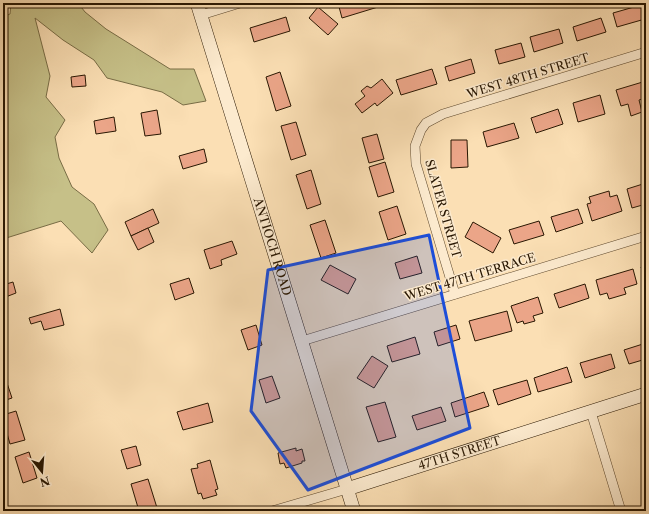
<svg xmlns="http://www.w3.org/2000/svg" width="649" height="514" viewBox="0 0 649 514" font-family="'Libre Caslon Text',serif">
  <rect width="100%" height="100%" fill="#fbdfb4"/>
  <filter id="stains"><feTurbulence type="fractalNoise" baseFrequency=".005" numOctaves="4"/><feColorMatrix values="0 0 0 0 .2 0 0 0 0 .09 0 0 0 0 .02 0 0 0 .5 -.17"/></filter>
  <radialGradient id="worn" r=".72"><stop offset=".6" stop-color="#630" stop-opacity="0"/><stop offset="1" stop-color="#630" stop-opacity=".3"/></radialGradient>
  <!-- green -->
  <path fill="#c6c088" stroke="#786c45" d="M11,3H78L85,12L106,29L170,69H194L206,101L183,105L162,92L107,78L94,60L63,40L35,18L50,76L46,97L65,120L55,137L59,158L72,187L94,204L108,230L92,253L61,221L3,239V17L10,14Z"/>
  <!-- building -->
  <g fill="#eba588" stroke="#291702">
    <path d="M338,3H377L378,7L342,18Z"/>
    <path d="M641,5L645,19L617,27L613,13Z"/>
    <path d="M318,7L338,24L328,35L309,18Z"/>
    <path d="M286,17L290,31L254,42L250,28Z"/>
    <path d="M601,18L606,32L577,41L573,27Z"/>
    <path d="M559,29L563,43L534,52L530,37Z"/>
    <path d="M521,43L525,57L499,64L495,50Z"/>
    <path d="M471,59L475,73L449,81L445,67Z"/>
    <path d="M432,69L437,84L401,95L396,80Z"/>
    <path d="M280,72L291,106L276,111L266,77Z"/>
    <path d="M85,75L86,86L72,87L71,77Z"/>
    <path d="M382,79L393,93L377,106L375,103L362,113L355,104L365,96L361,91L367,86L371,88Z"/>
    <path d="M646,81V98L639,100L642,112L631,116L628,104L621,106L616,90Z"/>
    <path d="M600,95L605,114L578,122L573,103Z"/>
    <path d="M558,109L563,124L536,133L531,118Z"/>
    <path d="M157,110L161,134L145,136L141,113Z"/>
    <path d="M114,117L116,131L96,134L94,121Z"/>
    <path d="M296,122L306,155L291,160L281,126Z"/>
    <path d="M514,123L519,138L487,147L483,132Z"/>
    <path d="M377,134L384,159L369,163L362,138Z"/>
    <path d="M451,140H467L468,167L451,168Z"/>
    <path d="M204,149L207,162L183,169L179,156Z"/>
    <path d="M385,162L394,192L378,197L369,167Z"/>
    <path d="M311,170L321,204L307,209L296,175Z"/>
    <path d="M646,183V204L632,208L627,189Z"/>
    <path d="M609,191L610,197L617,195L622,211L592,221L587,204L591,203L589,197Z"/>
    <path d="M397,206L406,234L388,240L379,212Z"/>
    <path d="M153,209L159,223L131,236L125,222Z"/>
    <path d="M578,209L583,223L556,232L551,217Z"/>
    <path d="M325,220L336,253L321,258L310,225Z"/>
    <path d="M539,221L544,235L514,244L509,230Z"/>
    <path d="M473,222L501,238L493,253L465,237Z"/>
    <path d="M148,228L154,242L138,250L131,236Z"/>
    <path d="M232,241L237,254L221,260L222,265L210,269L204,250Z"/>
    <path d="M417,256L422,273L400,279L395,263Z"/>
    <path d="M330,265L356,279L348,294L321,280Z"/>
    <path d="M646,265V282L641,267Z"/>
    <path d="M633,269L637,284L624,288L626,294L609,299L607,293L600,295L596,280Z"/>
    <path d="M189,278L194,293L175,300L170,284Z"/>
    <path d="M13,282L16,293L3,298V285Z"/>
    <path d="M585,284L589,298L559,308L554,294Z"/>
    <path d="M538,297L543,313L533,316L535,321L524,324L523,321L517,323L511,306Z"/>
    <path d="M60,309L64,325L44,330L41,321L31,324L29,318Z"/>
    <path d="M507,311L512,331L475,341L469,321Z"/>
    <path d="M256,325L262,345L248,350L241,330Z"/>
    <path d="M456,325L460,339L438,346L434,332Z"/>
    <path d="M415,337L420,354L392,362L387,346Z"/>
    <path d="M646,343V359L629,364L624,350Z"/>
    <path d="M611,354L615,368L585,378L580,363Z"/>
    <path d="M372,356L388,366L374,388L357,378Z"/>
    <path d="M567,367L572,382L538,392L534,378Z"/>
    <path d="M3,374H4L12,398L3,401Z"/>
    <path d="M272,376L280,398L266,403L259,380Z"/>
    <path d="M527,380L531,394L498,405L493,390Z"/>
    <path d="M484,392L489,406L455,417L451,403Z"/>
    <path d="M385,402L396,437L378,442L366,407Z"/>
    <path d="M208,403L213,422L183,430L177,412Z"/>
    <path d="M441,407L446,421L417,430L412,416Z"/>
    <path d="M16,411L25,440L10,444L3,419V415Z"/>
    <path d="M136,446L141,465L127,469L121,450Z"/>
    <path d="M296,448V451L302,449L305,461H302V463L286,468L284,463L280,464L278,453Z"/>
    <path d="M29,452L37,478L23,483L15,457Z"/>
    <path d="M210,460L218,489L215,490L217,495L203,499L201,493L198,494L191,469L198,468L197,464Z"/>
    <path d="M148,479L158,511H139L131,484Z"/>
  </g>
  <g fill="none" stroke-linecap="round" stroke-linejoin="round">
    <defs>
      <g id="street">
        <path d="M201,15L240,3"/>
        <path d="M455,294L416,164L415,146L421,130L426,123L443,114L646,52"/>
        <path d="M302,341L646,236"/>
        <path d="M591,412L621,511"/>
        <path d="M272,511L347,489"/>
      </g>
      <g id="secondary">
        <path id="s1" d="M197,3L354,511"/>
        <path id="s2" d="M347,489L646,394"/>
      </g>
    </defs>
    <!-- street casing -->
    <use href="#street" stroke="#5e492e" stroke-width="10"/>
    <!-- secondary casing -->
    <use href="#secondary" stroke="#291702" stroke-width="14"/>
    <!-- street -->
    <use href="#street" stroke="#fceace" stroke-width="9"/>
    <!-- secondary -->
    <use href="#secondary" stroke="#fceace" stroke-width="13"/>
  </g>
  <!-- marked area -->
  <path fill="#1d4ed8" fill-opacity="0.2" stroke="#1d4ed8" stroke-width="3" stroke-linejoin="round" d="M429,235L470,428L308,490L251,411L268,270Z"/>
  <g text-anchor="middle" stroke-width="3" stroke-linejoin="round" paint-order="stroke">
    <!-- street labels -->
    <g font-size="12" fill="#291702" stroke="#fceace">
      <text transform="translate(528 76) rotate(-17)" y="4">WEST 48TH STREET</text>
      <text transform="translate(443 209) rotate(74)" y="4">SLATER STREET</text>
      <text dy="4" stroke="none"><textPath href="#s1" startOffset="255">ANTIOCH ROAD</textPath></text>
      <text transform="translate(470 277) rotate(-17)" y="4">WEST 47TH TERRACE</text>
      <text dy="4" stroke="none"><textPath href="#s2" startOffset="118">47TH STREET</textPath></text>
    </g>
  </g>
  <!-- margin -->
  <rect width="649" height="514" fill="none" stroke="#fbdfb4" stroke-width="16"/>
  <rect x="4" y="4" width="641" height="506" fill="none" stroke="#291702" stroke-width="2"/>
  <rect x="8" y="8" width="633" height="498" fill="none" stroke="#291702"/>
  <!-- north arrow -->
  <g transform="translate(42 472) rotate(163)" stroke="#fceace" stroke-width="3" paint-order="stroke">
  <path d="M0-3L7 15L0 10L-7 15Z" fill="#291702"/>
  <text y="-6" font-size="11" font-weight="bold" text-anchor="middle" fill="#291702">N</text>
  </g>
  <rect width="100%" height="100%" filter="url(#stains)"/>
  <rect width="100%" height="100%" fill="url(#worn)"/>
</svg>
